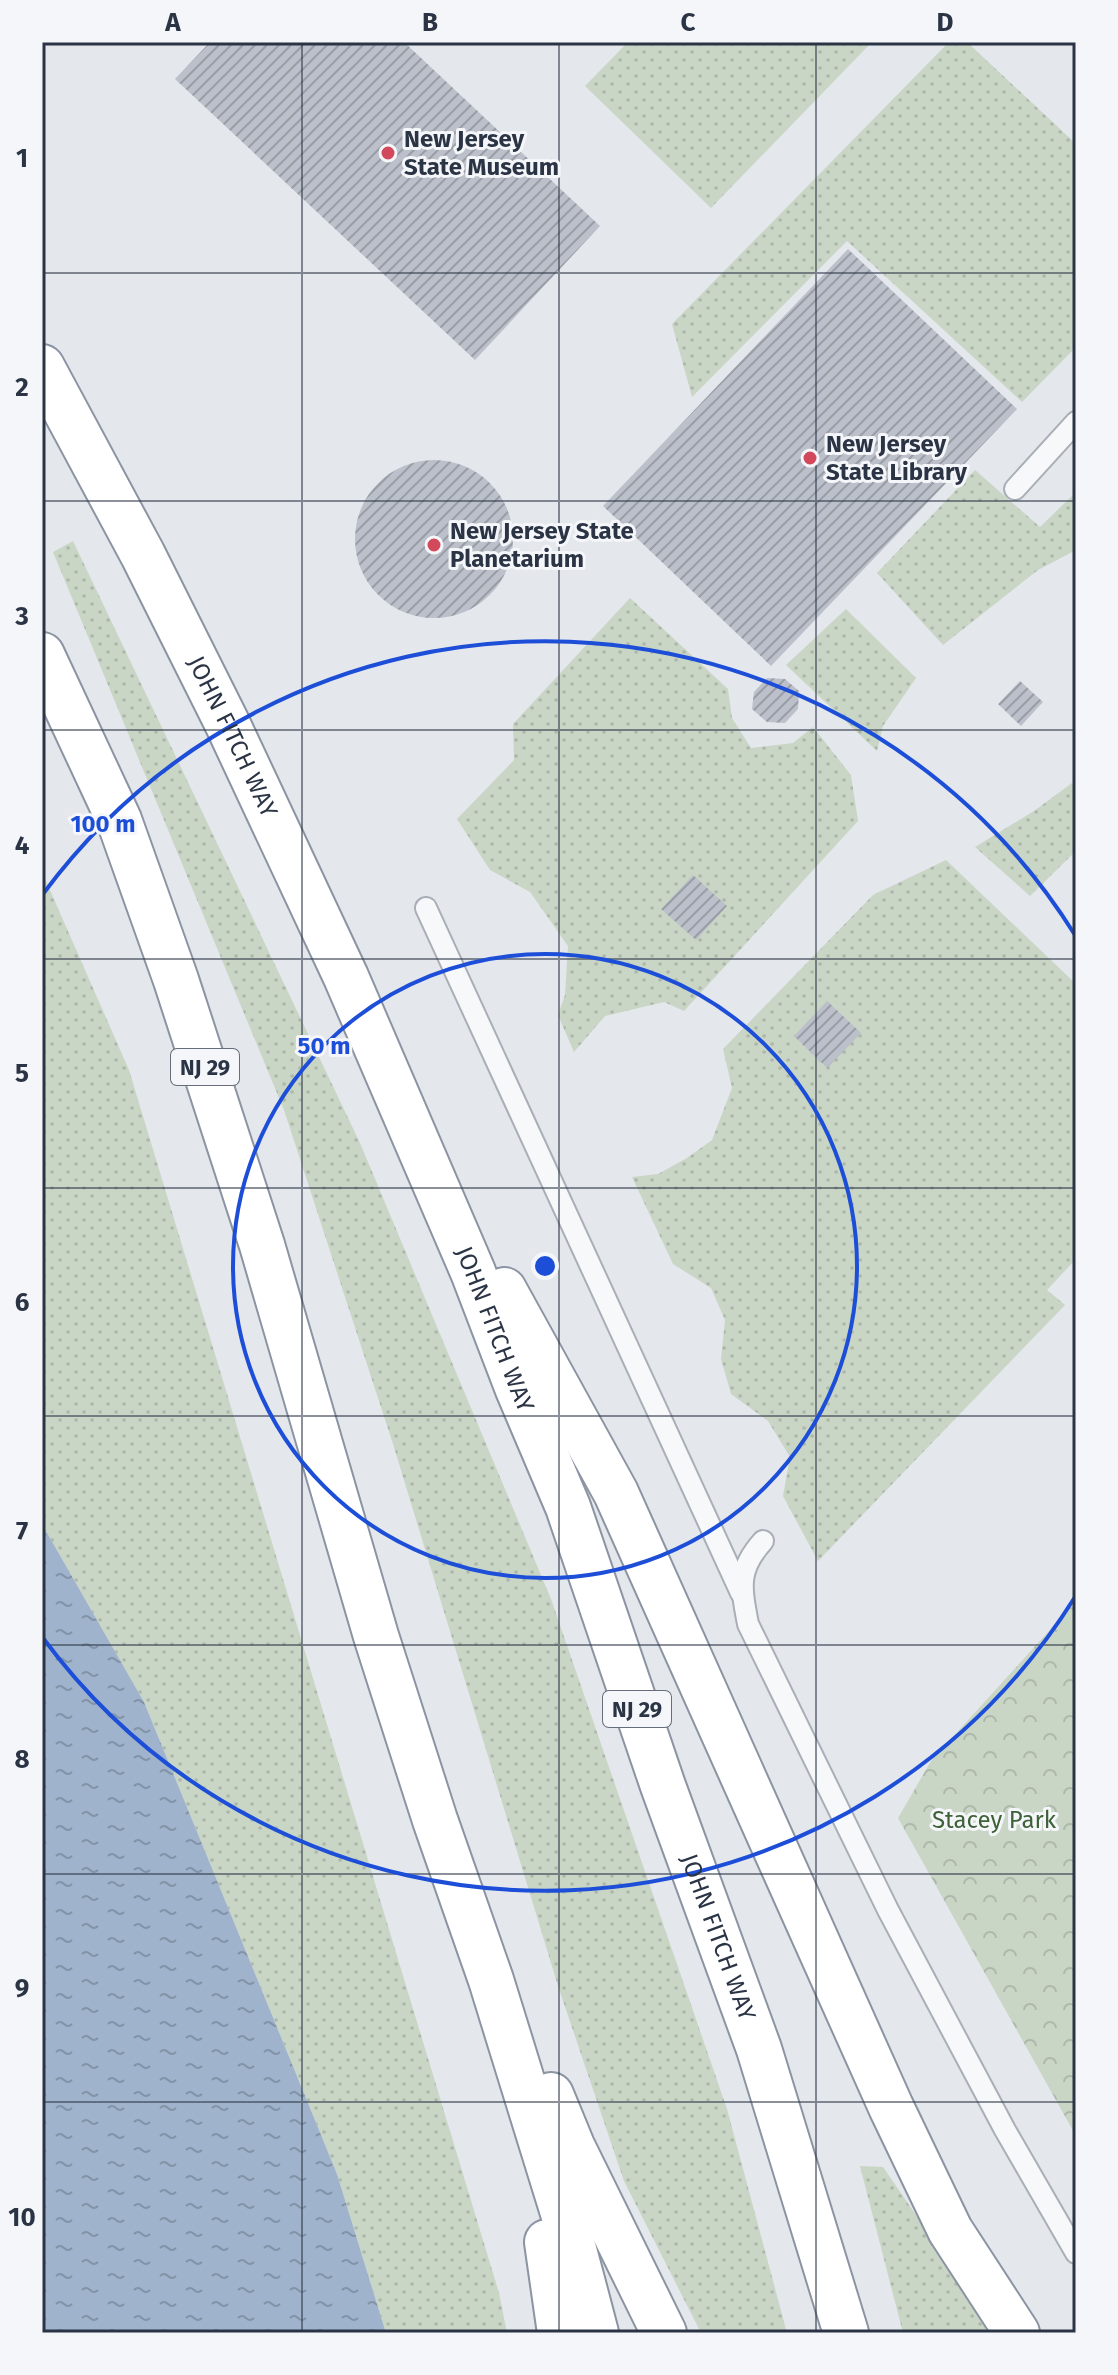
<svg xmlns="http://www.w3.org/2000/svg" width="1118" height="2375" viewBox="0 0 1118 2375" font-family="'Fira Sans',sans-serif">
  <defs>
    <pattern id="grass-dots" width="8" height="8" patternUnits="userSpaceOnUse" patternTransform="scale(2)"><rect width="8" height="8" fill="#c9d6c5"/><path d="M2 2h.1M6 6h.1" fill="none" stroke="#adb8ab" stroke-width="1.8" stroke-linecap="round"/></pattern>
    <pattern id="forest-crowns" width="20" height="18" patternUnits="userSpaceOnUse" patternTransform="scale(2)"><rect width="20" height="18" fill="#c9d6c5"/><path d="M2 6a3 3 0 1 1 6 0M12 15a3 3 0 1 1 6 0" fill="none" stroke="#adb8ab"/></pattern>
    <pattern id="water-ripples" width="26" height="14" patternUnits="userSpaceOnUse" patternTransform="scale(2)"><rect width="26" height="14" fill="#9fb4cc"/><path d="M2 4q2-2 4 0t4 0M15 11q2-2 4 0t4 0" fill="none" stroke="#8293a7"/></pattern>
    <pattern id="building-hatch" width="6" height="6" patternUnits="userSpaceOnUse" patternTransform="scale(2)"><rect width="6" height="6" fill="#bbc0ca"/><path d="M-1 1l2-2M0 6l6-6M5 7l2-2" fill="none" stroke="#989da6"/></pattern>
  </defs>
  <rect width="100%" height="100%" fill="#e4e7ec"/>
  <!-- grass -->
  <g fill="url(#grass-dots)">
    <path d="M628,42H872L711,208L585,86Z"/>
    <path d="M949,42H967L1076,144V347L1022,402L847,241L692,397L672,324Z"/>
    <path d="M975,470L1040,527L1076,492V550L1038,570L943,645L877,573Z"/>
    <path d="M73,541L360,1143L551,1599L727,2109L787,2333H701L624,2181L558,1986L393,1444L284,1110L53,552Z"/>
    <path d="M630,598L728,689L732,718L751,748L793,743L813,727L851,775L858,821L684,1011L664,1002L605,1016L574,1052L558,1015L565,995L568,946L530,892L490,870L457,819L514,760L513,724Z"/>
    <path d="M846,609L916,678L883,726L877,751L786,665Z"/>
    <path d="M1072,783L1076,787V851L1030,896L975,847L1034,811Z"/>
    <path d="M946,860L1076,984V1259L1047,1290L1065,1305L818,1561L783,1496L790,1457L768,1421L731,1394L721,1359L725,1320L711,1288L673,1264L632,1177L658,1174L687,1158L712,1140L732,1088L723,1049L873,895Z"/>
    <path d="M42,872L129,1070L499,2293L507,2333H386L337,2174L144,1702L42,1524Z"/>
    <path d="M860,2166L883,2167L997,2333H903Z"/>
  </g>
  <!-- forest -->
  <path fill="url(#forest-crowns)" d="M1076,1601V2136L898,1818L931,1761Z"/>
  <!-- water -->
  <path fill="url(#water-ripples)" d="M42,1524L144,1702L337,2174L386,2333H42Z"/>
  <!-- building -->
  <g fill="url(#building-hatch)">
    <path d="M210,42H404L600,226L475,360L175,79Z"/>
    <path d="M848,249L1017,409L771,666L603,506Z"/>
    <circle cx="434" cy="539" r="79"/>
    <path d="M767,678L785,679L799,691L798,709L785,723L767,722L752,709L754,692Z"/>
    <path d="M1020,681L1043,702L1021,726L998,704Z"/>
    <path d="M693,875L727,906L696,940L661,909Z"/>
    <path d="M827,1001L861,1033L827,1068L794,1036Z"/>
  </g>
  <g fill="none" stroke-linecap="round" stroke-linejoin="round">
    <defs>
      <g id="service">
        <path d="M1015,489L1076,422"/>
        <path d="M426,908L741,1593"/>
        <path d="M763,1541C737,1570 741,1587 748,1624L888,1910L1005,2130L1076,2253"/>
      </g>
      <g id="motorway">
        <path id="s1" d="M42,367L143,555L228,725L346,977L473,1272L517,1387L568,1507L663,1786L759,2049L846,2333"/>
        <path d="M42,655L119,820L176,980L262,1245L376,1636L435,1820L491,1980L572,2242L596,2333"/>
        <path d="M504,1290L616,1493L891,2107L950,2230L1017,2333"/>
        <path d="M551,2095L572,2146L664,2333"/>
        <path d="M547,2242L560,2333"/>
      </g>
    </defs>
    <!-- service casing -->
    <use href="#service" stroke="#a9aeb7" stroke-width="24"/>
    <!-- motorway casing -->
    <use href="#motorway" stroke="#8b94a3" stroke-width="48"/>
    <!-- service -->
    <use href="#service" stroke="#f7f8fa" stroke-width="20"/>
    <!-- motorway -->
    <use href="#motorway" stroke="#fff" stroke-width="44"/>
  </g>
  <!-- grid -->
  <path fill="none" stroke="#2b3445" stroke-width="2" stroke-opacity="0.55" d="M302,42V2333M559,42V2333M816,42V2333M42,273H1076M42,501H1076M42,730H1076M42,959H1076M42,1188H1076M42,1416H1076M42,1645H1076M42,1874H1076M42,2102H1076"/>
  <!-- distance rings -->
  <g fill="none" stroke="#1d4ed8" stroke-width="4">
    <circle cx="545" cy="1266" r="312"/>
    <path d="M1075 1597A625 625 0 0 1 43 1638M43 894A625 625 0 0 1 1075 935"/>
  </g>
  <!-- markers -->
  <g fill="#d1495b" stroke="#f4f6f9" stroke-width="3">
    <circle cx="388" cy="153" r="8"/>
    <circle cx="810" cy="458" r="8"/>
    <circle cx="434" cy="545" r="8"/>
  </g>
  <g text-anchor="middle" stroke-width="6" stroke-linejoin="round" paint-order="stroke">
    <!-- shield labels -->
    <g fill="#f4f6f9" stroke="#676e7b" stroke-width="2">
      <rect x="171" y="1049" width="68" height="36" rx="6"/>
      <rect x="603" y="1691" width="68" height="36" rx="6"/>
    </g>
    <g font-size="22" font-weight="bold" fill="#2b3445">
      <text x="205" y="1075">NJ 29</text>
      <text x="637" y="1717">NJ 29</text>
    </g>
    <!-- poi labels -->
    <g font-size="24" font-weight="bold" fill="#2b3445" stroke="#f4f6f9" text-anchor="start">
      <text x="404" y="147">New Jersey<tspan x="404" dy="28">State Museum</tspan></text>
      <text x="826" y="452">New Jersey<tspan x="826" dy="28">State Library</tspan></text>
      <text x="450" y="539">New Jersey State<tspan x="450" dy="28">Planetarium</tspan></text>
    </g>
    <!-- street labels -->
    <g font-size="24" fill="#2b3445" stroke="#f4f6f9">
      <text dy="8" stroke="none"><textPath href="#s1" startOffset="416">JOHN FITCH WAY</textPath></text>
      <text dy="8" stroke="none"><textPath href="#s1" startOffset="1064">JOHN FITCH WAY</textPath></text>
      <text dy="8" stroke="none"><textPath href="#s1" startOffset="1712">JOHN FITCH WAY</textPath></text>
    </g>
    <!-- park labels -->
    <g font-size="24" fill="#3f6138" stroke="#f4f6f9">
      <text x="994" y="1828">Stacey Park</text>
    </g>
  </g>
  <circle cx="545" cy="1266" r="12" fill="#1d4ed8" stroke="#f4f6f9" stroke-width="4"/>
  <g font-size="24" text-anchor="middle" font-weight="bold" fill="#1d4ed8" stroke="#f4f6f9" stroke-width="6" stroke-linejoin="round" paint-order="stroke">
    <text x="103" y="832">100 m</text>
    <text x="324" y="1054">50 m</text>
  </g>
  <!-- border -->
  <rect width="1118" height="2375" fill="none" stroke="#f4f6f9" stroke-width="88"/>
  <rect x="44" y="44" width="1030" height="2287" fill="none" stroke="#2b3445" stroke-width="3"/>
  <g font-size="26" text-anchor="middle" font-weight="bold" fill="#2b3445">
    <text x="173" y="31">A</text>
    <text x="430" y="31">B</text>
    <text x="688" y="31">C</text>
    <text x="945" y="31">D</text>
    <text x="22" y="167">1</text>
    <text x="22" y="396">2</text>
    <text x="22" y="625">3</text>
    <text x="22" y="854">4</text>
    <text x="22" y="1082">5</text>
    <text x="22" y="1311">6</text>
    <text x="22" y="1540">7</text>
    <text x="22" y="1768">8</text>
    <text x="22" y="1997">9</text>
    <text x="22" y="2226">10</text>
  </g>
</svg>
